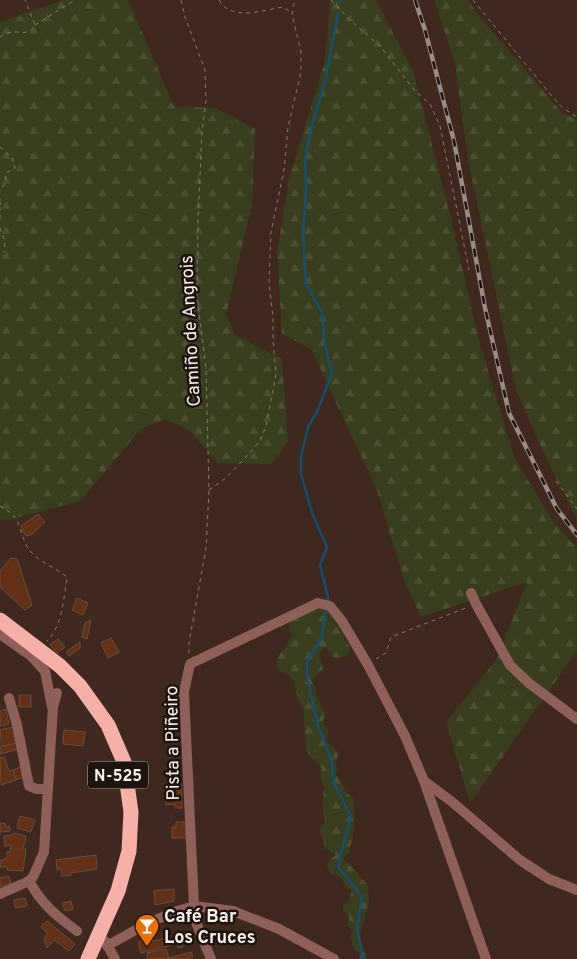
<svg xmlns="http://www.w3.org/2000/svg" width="577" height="959" viewBox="0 0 577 959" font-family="Overpass,sans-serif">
  <defs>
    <pattern id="forest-firs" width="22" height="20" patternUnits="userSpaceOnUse" patternTransform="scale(1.25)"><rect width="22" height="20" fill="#373d1d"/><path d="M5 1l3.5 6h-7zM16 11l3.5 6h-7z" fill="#4b5033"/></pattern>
  </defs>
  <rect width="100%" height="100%" fill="#3f281d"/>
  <!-- forest -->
  <g fill="url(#forest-firs)">
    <path d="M64,0H128L174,106L216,108L255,129L252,204L226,315L235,335L282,359L288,441L272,464L218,463L190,431L165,419L141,429L80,501L8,520L0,519V22Z"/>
    <path d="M331,0H376L413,71L451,218L479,341L514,457L551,518L577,548V651L470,803L446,722L497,659L527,582L421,617L405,583L378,493L311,349L282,334L277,252L289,179L324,64Z"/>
    <path d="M434,0H468L476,12L562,113L577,119V519L547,460L516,390L468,160L455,64Z"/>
    <path d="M318,606L329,607L345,631L344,639L350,646L348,656L337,658L332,657L327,648H324L318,654C327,674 322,667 312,681L316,688V696L325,713L323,723L328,729L326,741C332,748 343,750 335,763L338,770L336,774L347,793L354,800C355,813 354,824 353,836C353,842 349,845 350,852L343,858L358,873L359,877L365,882L368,886L369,903L360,934L366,959H359L360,956L358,952L355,950L350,936L353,932L348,926L349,917L343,910V905L348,901L352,890C343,886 346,885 342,879C340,875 334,875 331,874L327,866L330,859L336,855L325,848L322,836L320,833V829L325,822L322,804L324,788L320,775L322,770C319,763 311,759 307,751C306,749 303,714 304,711C294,699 299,673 280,672C268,659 289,649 291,636C292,631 290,631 289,627C288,620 292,625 287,620Z"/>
  </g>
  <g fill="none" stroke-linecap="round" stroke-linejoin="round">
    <!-- stream -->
    <g stroke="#154e71" stroke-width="2.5">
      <path d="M340,2L341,0"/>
      <path d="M327,603L328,597L320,565L327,547L312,513L301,474V457L308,427L317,412L332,373L325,345L322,313L306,283L303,236L306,192L305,159L312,126L325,81L338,14"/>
      <path d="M326,609L322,637L307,661V678L319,728L332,762L333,781L351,817L341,852L338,867L362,897L357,928L363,959"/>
    </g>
  </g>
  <!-- building -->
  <g fill="#623014" stroke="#664d41">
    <path d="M38,514L45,522L31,535L26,536L21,526Z"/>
    <path d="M11,558L17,559L32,605L25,610L0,587V571Z"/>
    <path d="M77,598L88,603L83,615L72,610Z"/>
    <path d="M91,620L87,639L82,637L85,623Z"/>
    <path d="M111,638L119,652L108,658L101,643Z"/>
    <path d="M58,639L65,647L57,653L50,645Z"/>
    <path d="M80,642V648L69,656L66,652Z"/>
    <rect x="19" y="695" width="12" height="12"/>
    <path d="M6,709L9,724L0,726V711Z"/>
    <path d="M13,727L17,743L2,747L0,730Z"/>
    <path d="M64,730L85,732L83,746L63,744Z"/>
    <path d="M17,743L19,749L0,754V747Z"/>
    <path d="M4,757L9,771L13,770L16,780L1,785L0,758Z"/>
    <path d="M20,767L24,777L16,780L13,770Z"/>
    <path d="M181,784L182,808H175V804L166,805L165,785Z"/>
    <path d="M20,816L35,820L31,832L17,828Z"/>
    <path d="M0,822V824L5,823L6,827L9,826L10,831L0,832Z"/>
    <path d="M176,822H186V838H172V827H176Z"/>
    <path d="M14,833L26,836L23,849H26L23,871L7,870V867H0V861L7,858V852H10L11,845L5,846L4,836L13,835Z"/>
    <path d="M96,855L97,869L71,873V875L62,876L61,869L57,870L56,860Z"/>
    <path d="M9,876L11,884L0,887V878Z"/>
    <path d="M174,889V901L155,905L154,891Z"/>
    <path d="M25,898L27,906L15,908L14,900Z"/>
    <path d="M71,901L73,909L65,911L62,903Z"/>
    <path d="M47,921L75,944L69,951L54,940L47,948L44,939L48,934L41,927Z"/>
    <path d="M153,938L154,941L165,938L166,942L181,938L183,947L178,948L177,944L141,953L138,942Z"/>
    <path d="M166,949L169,958L148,959L147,953Z"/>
    <path d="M191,952L193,957L190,959H166Z"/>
  </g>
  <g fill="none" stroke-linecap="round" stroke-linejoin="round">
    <!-- path -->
    <g stroke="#8c7a71" stroke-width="1" stroke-dasharray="4 4" stroke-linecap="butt">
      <path d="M181,0L185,17L205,70L206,101L202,131L198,220L197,297L206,369L209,490L206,548L189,643V654"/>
      <path d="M219,0C231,22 263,10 283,7L292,13"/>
      <path d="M331,0L351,21L380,46L415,91L430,104L440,126L469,270"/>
      <path d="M473,0L551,95L563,108L577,117"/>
      <path d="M35,25L75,0"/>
      <path d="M0,37C3,36 5,33 8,33C18,29 28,38 35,25L25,0"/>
      <path d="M0,147L12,158L15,168L6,173L5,183L0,191"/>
      <path d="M0,199V201"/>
      <path d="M0,202V205"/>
      <path d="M0,207V222"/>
      <path d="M0,228L5,242L4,252"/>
      <path d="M556,481L577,509"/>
      <path d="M209,490L226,478L246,457L260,441L266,426L276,374L273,340V317L269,283L271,232L284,170L288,127L301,72V52L292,14L295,0"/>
      <path d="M0,506C4,509 10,511 13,515C23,526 21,542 32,553C41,563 56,568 67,577C64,597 62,627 47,641"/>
      <path d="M376,659L386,653L391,637L468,607"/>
    </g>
    <!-- minor -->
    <g stroke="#8f5f5a" stroke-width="10">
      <path d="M471,593L476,604L510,665L530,684L577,719"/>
      <path d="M0,634L31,656L45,671L52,707"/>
      <path d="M9,698L17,725L29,786L37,789H48"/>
      <path d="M424,781L451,801L520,860L549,879L577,890"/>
      <path d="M29,881C42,904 56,916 77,931"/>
      <path d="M0,894L29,881L33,877L44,852L53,707L57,693"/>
      <path d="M105,941L115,959"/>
      <path d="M107,946L148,923L177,911L194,906L233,911L279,929L334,959"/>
      <path d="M211,959L193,915L194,906L184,692L190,664L318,603L330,606L342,621L368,665L405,736L424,781L486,959"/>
    </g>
    <!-- highway -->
    <path stroke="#f7b0a7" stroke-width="15" d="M0,620L60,666L80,686L108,725L124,762L131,812L129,851L118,891L88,959"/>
    <defs>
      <path id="rail" d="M415,0L425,30L454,141L485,308L509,413L557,509L577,535"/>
    </defs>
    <!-- rail casing -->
    <use href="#rail" stroke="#9c8b82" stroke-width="4.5"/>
    <!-- rail -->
    <use href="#rail" stroke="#1e140f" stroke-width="2.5" stroke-dasharray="8" stroke-linecap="butt"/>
  </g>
  <!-- icons -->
  <defs>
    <symbol id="bar-pin" viewBox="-11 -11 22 30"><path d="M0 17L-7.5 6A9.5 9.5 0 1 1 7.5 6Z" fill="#e8710a" stroke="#1e140f"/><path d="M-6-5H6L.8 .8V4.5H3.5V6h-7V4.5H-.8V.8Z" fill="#fff"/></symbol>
  </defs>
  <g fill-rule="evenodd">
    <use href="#bar-pin" x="133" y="912" width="28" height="38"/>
  </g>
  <g text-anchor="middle" stroke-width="5" stroke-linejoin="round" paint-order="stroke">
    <!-- shield labels -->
    <rect fill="#1e140f" stroke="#baafa9" stroke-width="1" x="88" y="761.5" width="60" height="27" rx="4"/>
    <g font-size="16" font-weight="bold" fill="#fdf1eb">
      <text x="118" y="781">N-525</text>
    </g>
    <!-- street labels -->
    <g font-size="18" fill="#fdf1eb" stroke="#1e140f">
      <text transform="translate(190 331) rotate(-93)" y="6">Camiño de Angrois</text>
      <text transform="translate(172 743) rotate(-91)" y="6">Pista a Piñeiro</text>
    </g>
    <!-- poi labels -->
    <g font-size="18" font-weight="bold" fill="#fdf1eb" stroke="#1e140f" text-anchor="start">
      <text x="164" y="922">Café Bar<tspan x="164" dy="21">Los Cruces</tspan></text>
    </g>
  </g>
</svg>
